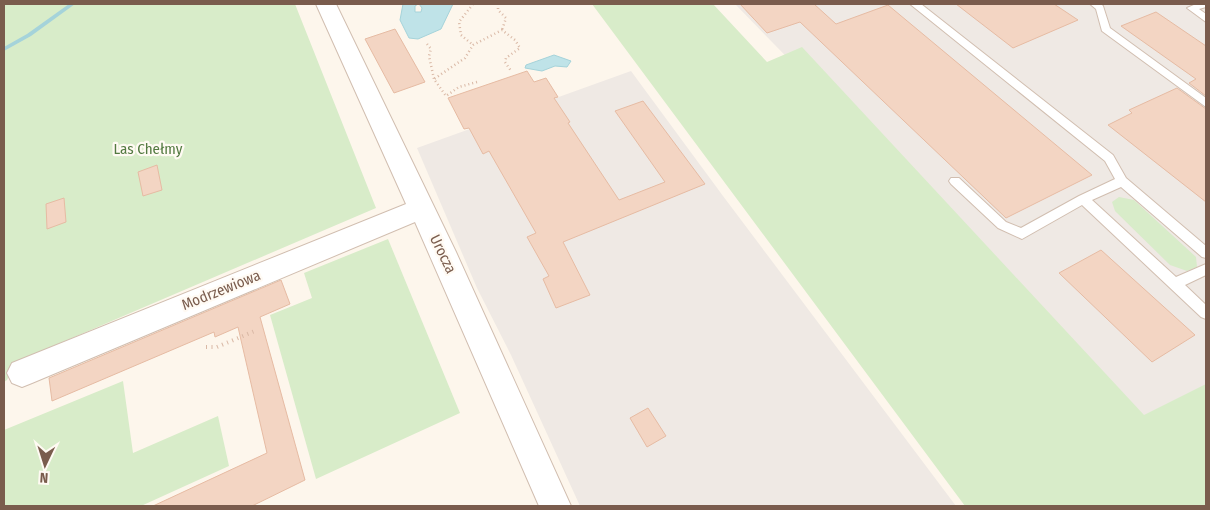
<svg xmlns="http://www.w3.org/2000/svg" width="1210" height="510" viewBox="0 0 1210 510" font-family="'Fira Sans Condensed',sans-serif">
  <rect width="100%" height="100%" fill="#fdf6ec"/>
  <!-- industrial -->
  <g fill="#efe9e4">
    <path d="M735,4H1206V433L1189,469Z"/>
    <path d="M631,71L723,196L956,506H580L511,355L477,288L417,148Z"/>
  </g>
  <!-- green -->
  <g fill="#d8ecc9">
    <path d="M4,4H295L376,208L16,362L7,380L4,382Z"/>
    <path d="M592,4H713L767,62L802,47L1144,415L1206,384V506H965Z"/>
    <path d="M1119,197L1134,200L1196,257L1197,267L1187,271L1170,265L1115,211L1112,202Z"/>
    <path d="M388,239L460,413L316,479L270,315L312,298L304,273Z"/>
    <path d="M123,381L133,453L218,416L229,466L141,506H4V430Z"/>
  </g>
  <!-- water -->
  <g fill="#bfe3e8" stroke="#a5d3da">
    <path d="M403,4H418L415,6V12H421L422,8L419,4H453L441,29L418,39L409,38L400,20Z"/>
    <path d="M554,55L571,61L567,67L555,66L542,71L525,68L526,65Z"/>
  </g>
  <g fill="none" stroke-linecap="round" stroke-linejoin="round">
    <!-- stream -->
    <path fill="#a5d3da" fill-rule="evenodd" d="M69,4H75L31,36L4,51V47L27,34Z"/>
  </g>
  <!-- building -->
  <g fill="#f3d5c3" stroke="#e6bba3">
    <path d="M740,4H814L836,24L888,5L1092,175L1006,218L800,22L767,33Z"/>
    <path d="M956,4H1054L1078,20L1013,48Z"/>
    <path d="M1156,12L1206,46V96L1189,83L1196,79L1121,26Z"/>
    <path d="M395,29L425,82L394,93L365,39Z"/>
    <path d="M527,71L534,82L546,78L558,97L554,98L570,122L568,123L619,200L665,182L615,111L643,101L705,184L563,242L590,295L556,308L543,279L549,276L527,237L536,233L489,151L483,154L469,128L464,129L448,98Z"/>
    <path d="M1177,88L1206,109V202L1108,125L1132,113L1129,110Z"/>
    <path d="M157,165L162,190L143,196L138,172Z"/>
    <path d="M64,198L66,222L47,229L46,204Z"/>
    <path d="M1101,250L1195,335L1152,362L1059,273Z"/>
    <path d="M281,280L290,304L260,317L305,480L252,506H153L267,453L238,327L215,337L214,332L52,401L49,378Z"/>
    <path d="M648,408L666,436L647,447L630,418Z"/>
  </g>
  <g fill="none" stroke-linecap="round" stroke-linejoin="round">
    <defs>
      <g id="lane">
        <path d="M910,4H921L1113,155L1126,178L1206,246V258L1202,257L1121,187L1092,200L1176,277L1206,264V275L1185,285L1206,305V319L1201,317L1082,205L1022,239L998,228L951,184L949,181L951,178H959L1006,222L1021,228L1079,196L1115,179L1105,161Z"/>
        <path d="M1090,4H1101L1103,6L1110,28L1206,98V107L1102,31L1096,9Z"/>
        <path d="M1196,4H1206V7L1199,9L1206,14V22L1187,8Z"/>
      </g>
      <path id="street" d="M316,4H336L456,252L571,506H539L415,222L32,383L22,387L12,383L7,373L12,363L406,204Z"/>
    </defs>
    <!-- lane casing -->
    <use href="#lane" stroke="#d1beb0" stroke-width="2"/>
    <!-- street casing -->
    <use href="#street" stroke="#d1beb0" stroke-width="2"/>
    <!-- path-far1 -->
    <g stroke="#d9b8a5" stroke-width="2.5" stroke-dasharray="1 3" stroke-linecap="butt">
      <path d="M473,4L459,22L461,35L473,45"/>
      <path d="M498,4V10L506,18L502,30"/>
      <path d="M427,44L431,49L429,56L434,79"/>
      <path d="M477,82L459,87L446,96L434,79L465,58L473,45L502,30L515,40L520,48L506,58L505,62L511,71"/>
    </g>
    <!-- path -->
    <path stroke="#d9b8a5" stroke-width="4" stroke-dasharray="1 4.5" stroke-linecap="butt" d="M206,347H217L257,330"/>
    <!-- lane -->
    <use href="#lane" fill="#fff" fill-rule="evenodd"/>
    <!-- street -->
    <use href="#street" fill="#fff" fill-rule="evenodd"/>
  </g>
  <g text-anchor="middle" stroke-width="4.5" stroke-linejoin="round" paint-order="stroke">
    <!-- park labels -->
    <g font-size="15" fill="#537a41" stroke="#fffaf3">
      <text x="148" y="154">Las Chełmy</text>
    </g>
    <!-- street labels -->
    <g font-size="15" fill="#7a5c4d" stroke="#fffaf3">
      <text transform="translate(443 254) rotate(64)" y="5">Urocza</text>
      <text transform="translate(221 290) rotate(-22)" y="5">Modrzewiowa</text>
    </g>
  </g>
  <!-- border -->
  <rect width="1210" height="510" fill="none" stroke="#7a5c4d" stroke-width="10"/>
  <!-- north arrow -->
  <g transform="translate(45 465) rotate(184)" stroke="#fffaf3" stroke-width="4" paint-order="stroke">
  <path d="M0-4L9 19L0 12L-9 19Z" fill="#7a5c4d"/>
  <text y="-8" font-size="14" font-weight="bold" text-anchor="middle" fill="#7a5c4d">N</text>
  </g>
</svg>
